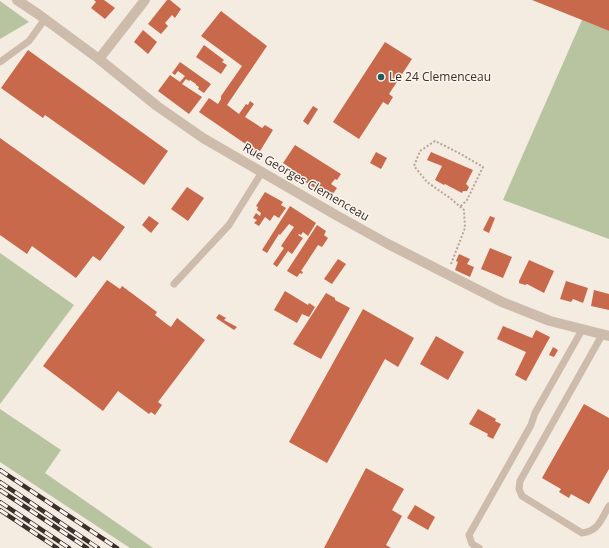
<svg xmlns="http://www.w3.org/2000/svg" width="609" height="548" viewBox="0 0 609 548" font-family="'Open Sans',sans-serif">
  <rect width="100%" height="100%" fill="#f4ebe1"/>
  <!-- green -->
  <g fill="#b8c4a0">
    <path d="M0,1L29,22L0,39Z"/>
    <path d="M582,20L609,31V239L503,200Z"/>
    <path d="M0,253L74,305L0,404Z"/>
    <path d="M0,409L61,450L45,473L153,548H130L0,462Z"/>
  </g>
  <!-- building -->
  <g fill="#c8694b">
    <path d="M94,0H104L115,8L105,19L91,8L96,2Z"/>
    <path d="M167,0H170L181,9L175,18L172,15L165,23L168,26L161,34L148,24Z"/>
    <path d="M532,0H609V31L582,20Z"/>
    <path d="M221,11L267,46L227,105L239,114L246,104L248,105L250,101L254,104L245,117L262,128L265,125L273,130L260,151L258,150L254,156L247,152L250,147L199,112L209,98L218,104L221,99V96L242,66L201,36Z"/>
    <path d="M143,30L157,42L148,54L134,42Z"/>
    <path d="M385,42L412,59L389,94L393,97L388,105L383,102L359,139L333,122Z"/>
    <path d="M204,45L224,60L222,62L227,65L221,74L196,57Z"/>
    <path d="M28,50L168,151L144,185L45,115L43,118L1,88Z"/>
    <path d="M180,62L211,84L204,93L198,89L199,87L196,85V84L190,80L189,81L186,79L182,84L202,97L189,114L158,91L170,75L180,82L185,76L178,71L175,75L172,73Z"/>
    <path d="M313,106L318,109L308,125L303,121Z"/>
    <path d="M0,138L125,227L100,261L93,256L76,278L32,246L27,254L0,235Z"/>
    <path d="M295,145L341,174L337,180L335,179L331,184L337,188L330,198L290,172L292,169L283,163Z"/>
    <path d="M376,152L387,158L381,169L370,163Z"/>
    <path d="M431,152L473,170L466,184L469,187L467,191H463L462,193L445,184L444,185L435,180L442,166L427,160Z"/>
    <path d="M187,187L204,198L188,221L171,209Z"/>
    <path d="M265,192L283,202L281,205L286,208L279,218L274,215L270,221L265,217L259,226L254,223L257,220L253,218L256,213L260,216L261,213L257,210L258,207L256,206Z"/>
    <path d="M290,206L316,223L308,236L303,232L301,235L299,234L298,235L303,238L292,254L288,251L277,267L273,264L284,248L281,246L294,227L289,224L280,235L279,234L267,253L262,250Z"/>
    <path d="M149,216L159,223L151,233L142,225Z"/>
    <path d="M490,216L495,218L489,233L483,230Z"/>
    <path d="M317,225L326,231L324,235L328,238L322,247L318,245L301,271L303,272L302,274L300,273L297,277L287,271Z"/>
    <path d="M490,248L512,257L503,278L481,269Z"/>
    <path d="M459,254L470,259L467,264L474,267L470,277L455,270L458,262L456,261Z"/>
    <path d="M338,259L346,264L332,284L324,279Z"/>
    <path d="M529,260L554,271L544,293L527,284L525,285L519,283V281Z"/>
    <path d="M107,280L120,289L122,286L157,312L155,315L168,325L171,327L177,318L205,340L158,402L162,405L155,415L151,412L149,414L118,391L103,411L43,366Z"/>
    <path d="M566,281L588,288L583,303L573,299L571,302L560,299Z"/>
    <path d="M594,290L609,294V310L591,306Z"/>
    <path d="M285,291L308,305L309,303L315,307L309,317L302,314L297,323L274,310Z"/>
    <path d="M326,293L335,298V300L350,308L321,359L293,344Z"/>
    <path d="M363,309L414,338L398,367L385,359L327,463L289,442Z"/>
    <path d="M219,314L226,318L224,320L237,327L234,330L216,318Z"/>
    <path d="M503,326L532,338L536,330L550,337L526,381L515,375L526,352L497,339Z"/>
    <path d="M436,336L464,352L448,380L420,364Z"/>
    <path d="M553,347L558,350L554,357L549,355Z"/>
    <path d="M584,404L609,418V469L589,504L571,494L569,498L559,492L561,489L542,478Z"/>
    <path d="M478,409L496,419L495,421L501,424L493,439L487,436L488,434L469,424Z"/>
    <path d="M366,468L404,489L392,510L402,516L386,545L391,548H324Z"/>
    <path d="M415,505L435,517L428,530L407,518Z"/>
  </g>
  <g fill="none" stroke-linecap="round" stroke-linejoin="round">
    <!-- path -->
    <path stroke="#b9a596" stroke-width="2" stroke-dasharray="2 2" stroke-linecap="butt" d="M451,264L465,228L464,210L450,198L427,182L414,166L420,151L435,141L459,153L483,167L467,200L460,207"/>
    <!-- service -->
    <g stroke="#cdbbac" stroke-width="7">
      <path d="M0,62L29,41L45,19"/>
      <path d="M174,284L229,225L262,172"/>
      <path d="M602,335L520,481L519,489L522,496L582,533C599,531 601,519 609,506"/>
      <path d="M479,548L472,544L469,535L531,425L535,413L582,330"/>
    </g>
    <!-- minor -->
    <g stroke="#cdbbac" stroke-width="10">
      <path d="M17,0L38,14L99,59L157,106L203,138L334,214L388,244L502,302L550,321L609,336"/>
      <path d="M99,59L145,0"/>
    </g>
    <defs>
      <g id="rail">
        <path d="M0,470L117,548"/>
        <path d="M0,482L98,548"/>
        <path d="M0,490L87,548"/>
        <path d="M0,502L69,548"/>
        <path d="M0,510L57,548"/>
      </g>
    </defs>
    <!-- rail casing -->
    <use href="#rail" stroke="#3b302b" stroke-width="4.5"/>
    <!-- rail -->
    <use href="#rail" stroke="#fbf5ee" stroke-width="3" stroke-dasharray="9" stroke-linecap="butt"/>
  </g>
  <!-- markers -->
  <circle fill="#1f5a5e" stroke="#fbf5ee" stroke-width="1.5" cx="381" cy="77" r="4"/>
  <g text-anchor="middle" stroke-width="3" stroke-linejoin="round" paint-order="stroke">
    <!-- poi labels -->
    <g font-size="12" fill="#3b302b" stroke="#fbf5ee" text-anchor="start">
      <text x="389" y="81">Le 24 Clemenceau</text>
    </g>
    <!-- street labels -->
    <g font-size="12" fill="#3b302b" stroke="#fbf5ee">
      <text transform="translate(306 182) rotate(30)" y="4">Rue Georges Clemenceau</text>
    </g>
  </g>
</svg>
